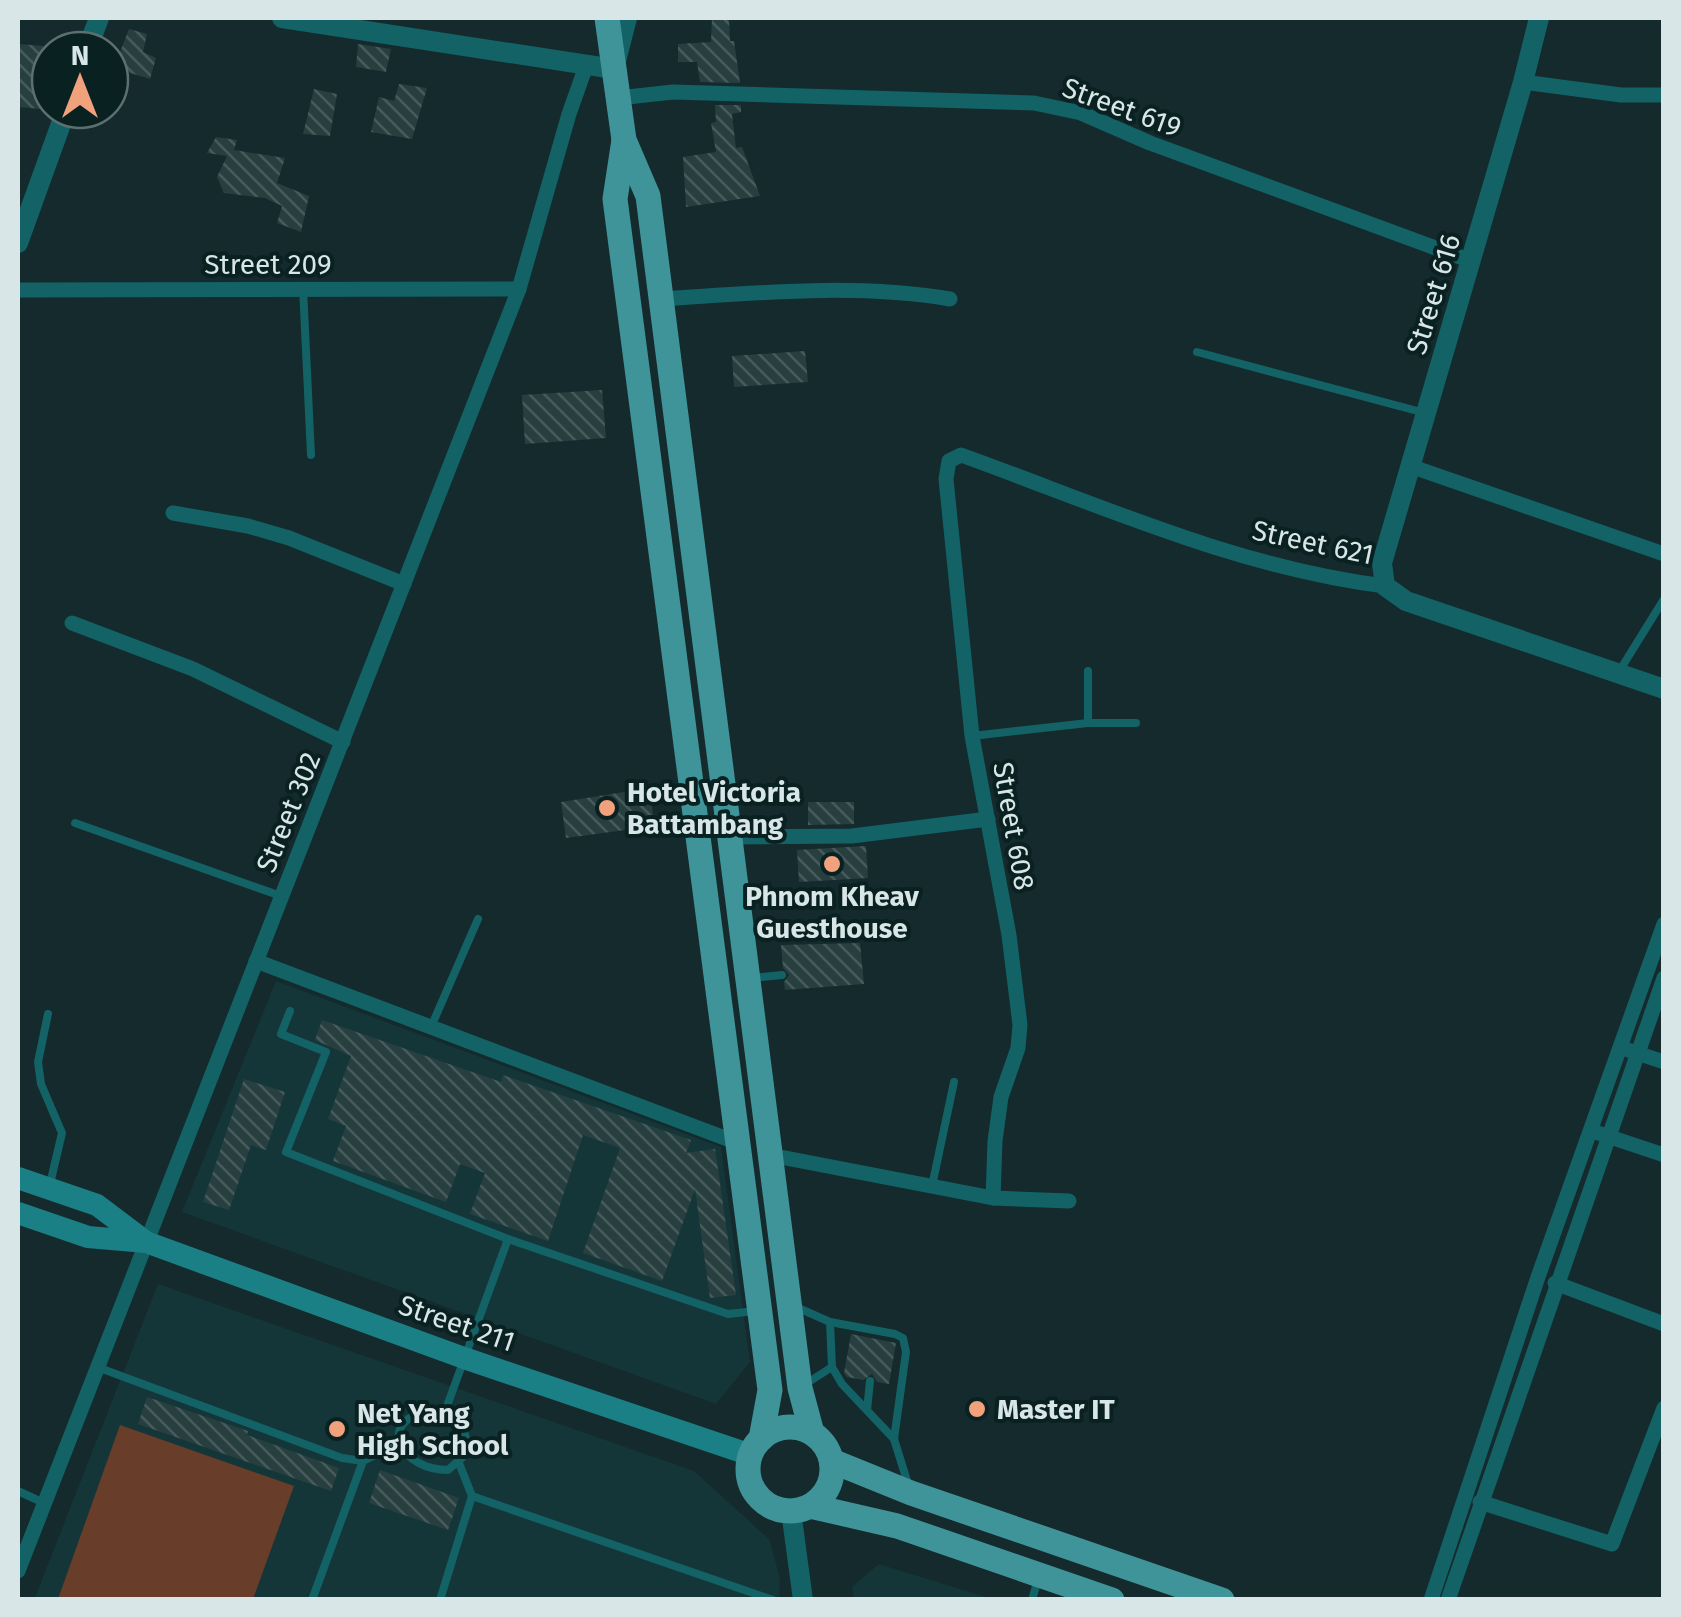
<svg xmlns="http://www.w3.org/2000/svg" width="1681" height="1617" viewBox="0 0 1681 1617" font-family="'Fira Sans',sans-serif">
  <defs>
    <pattern id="building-back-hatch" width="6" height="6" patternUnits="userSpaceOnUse" patternTransform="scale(2.5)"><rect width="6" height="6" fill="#283f40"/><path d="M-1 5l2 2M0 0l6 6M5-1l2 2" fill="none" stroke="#475b5c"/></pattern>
  </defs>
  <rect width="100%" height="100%" fill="#142a2c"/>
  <!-- built -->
  <g fill="#153638">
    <path d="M276,981L721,1147L750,1362L716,1404L182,1212Z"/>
    <path d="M158,1284L694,1471L769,1539L780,1578L779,1600H34Z"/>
    <path d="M879,1564L992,1599H854L852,1587Z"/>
  </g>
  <!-- garden -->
  <path fill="#683d29" d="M120,1425L294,1486L253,1599H58Z"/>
  <!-- building -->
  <g fill="url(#building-back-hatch)">
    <path d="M712,18H729L730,41H734L740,83L700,82L697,62H678V44L711,42Z"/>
    <path d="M129,29L147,34L143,52L156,58L150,79L114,68Z"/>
    <path d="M18,44L44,46L40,109L18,107Z"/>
    <path d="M358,44L391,49L386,72L356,67Z"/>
    <path d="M399,84L427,88L412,139L371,132L379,97L394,101Z"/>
    <path d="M314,89L337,94L330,136L303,134Z"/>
    <path d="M715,105H741V112L732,114L736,148L742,147L760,196L686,207L683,157L716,152L711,123L716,122Z"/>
    <path d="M216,137L237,140L234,150L285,158L277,183L309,196L301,232L277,223L282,206L265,198L224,193L217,177L227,156L207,153Z"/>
    <path d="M805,351L808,382L734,387L732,356Z"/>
    <path d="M602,390L606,438L525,444L522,395Z"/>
    <path d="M643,789L645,800L651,799L653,815L646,816L647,827L566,838L561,802Z"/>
    <path d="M808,802H854V824L808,825Z"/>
    <path d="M866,846L868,878L799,882L797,850Z"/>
    <path d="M860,943L864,984L785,990L784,982L789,975L783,968L781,945Z"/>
    <path d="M322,1020L501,1082L503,1075L691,1140L686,1153L715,1149L736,1295L710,1298L695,1189L662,1281L583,1253L620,1148L583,1135L548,1241L470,1214L485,1173L460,1164L446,1202L333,1161L346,1126L328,1119L351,1056L315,1040Z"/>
    <path d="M244,1079L285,1092L266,1150L251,1145L229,1210L203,1202Z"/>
    <path d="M851,1334L896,1343L889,1384L877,1382L872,1374L863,1380L847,1377L844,1373Z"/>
    <path d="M147,1397L248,1431L247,1435L339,1468L331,1491L138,1424Z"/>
    <path d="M380,1470L459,1498L448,1530L369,1503Z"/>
  </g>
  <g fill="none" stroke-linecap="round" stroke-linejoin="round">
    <!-- service -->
    <g stroke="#126266" stroke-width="8">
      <path d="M303,288L311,455"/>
      <path d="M1197,352L1425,413"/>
      <path d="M1620,670L1664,599"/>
      <path d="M1088,723H1136"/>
      <path d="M972,736L1088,723V671"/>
      <path d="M75,823L281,896"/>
      <path d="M751,978L782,975"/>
      <path d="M290,1011L281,1034L326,1052L286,1152L508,1239L443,1417"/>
      <path d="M48,1014L38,1062L41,1084L62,1133L50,1184"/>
      <path d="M431,1027L478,919"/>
      <path d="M932,1186L954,1082"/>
      <path d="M508,1239L728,1314L756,1311"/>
      <path d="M796,1307L830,1322L895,1334L903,1338L906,1352L894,1439L908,1484"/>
      <path d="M830,1322L832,1367L842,1384L894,1439"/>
      <path d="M97,1367L342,1458L363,1461L400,1443"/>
      <path d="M804,1385L832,1367"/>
      <path d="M867,1410L870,1381"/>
      <path d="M425,1412C451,1416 474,1427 464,1456L448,1470C401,1470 377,1423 425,1412Z"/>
      <path d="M18,1491L44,1503"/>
      <path d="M472,1496L773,1600"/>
      <path d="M312,1600L363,1461"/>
      <path d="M440,1600L472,1496L459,1463"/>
      <path d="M1032,1600L1038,1579"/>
    </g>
    <!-- minor -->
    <g stroke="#126266" stroke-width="15">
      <path d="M1523,82L1621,95H1664"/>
      <path d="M618,98L673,92L1034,103L1081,113L1150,143L1471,261"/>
      <path d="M18,290L519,289"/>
      <path d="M661,299C757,293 854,283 950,299"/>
      <path d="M1410,466L1664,554"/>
      <path d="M173,513L248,526L289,538L404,584"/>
      <path d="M72,623L193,669L343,742"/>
      <path d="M728,837L852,836L988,819"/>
      <path d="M256,961L738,1143"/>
      <path d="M1628,1050L1664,1062"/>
      <path d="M1598,1133L1664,1155"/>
      <path d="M770,1155L993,1198L1069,1201"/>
      <path d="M993,1198L995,1141L1001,1097L1018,1048L1020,1025L1009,935L972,736L946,479L949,461L961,455C1100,505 1238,568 1385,586"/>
      <path d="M1555,1283L1664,1324"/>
      <path d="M1480,1502L1612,1544L1664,1408"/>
      <path d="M18,1571L519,289L569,114L586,66"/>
      <path d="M1431,1600L1538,1277L1664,924"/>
      <path d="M1448,1600L1664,978"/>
    </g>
    <!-- tertiary -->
    <g stroke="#126266" stroke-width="20">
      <path d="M282,18L614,69L627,18"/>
      <path d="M1539,18L1523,82L1382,563L1385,586L1406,601L1664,689"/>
      <path d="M87,50L99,18"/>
      <path d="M18,243L66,110"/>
      <path d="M791,1511L803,1600"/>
    </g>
    <!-- secondary -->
    <g stroke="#1b8085" stroke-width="22">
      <path d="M18,1178L97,1205L146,1242"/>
      <path d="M18,1213L88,1237L146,1242L464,1358L751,1455"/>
    </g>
    <!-- primary -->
    <g stroke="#3f9499" stroke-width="25">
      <path d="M607,18L624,140L648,196L800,1388L812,1433"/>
      <path d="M624,140L615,199L770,1390L761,1439"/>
      <circle cx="790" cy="1469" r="42"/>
      <path d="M832,1461L911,1493L1222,1600"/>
      <path d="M810,1506L897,1526L1112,1600"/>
    </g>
  </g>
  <!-- markers -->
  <g fill="#f1a17c" stroke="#0a2122" stroke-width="4">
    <circle cx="607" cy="808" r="10"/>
    <circle cx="832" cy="864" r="10"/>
    <circle cx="977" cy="1409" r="10"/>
    <circle cx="337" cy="1429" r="10"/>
  </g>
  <g text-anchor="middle" stroke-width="8" stroke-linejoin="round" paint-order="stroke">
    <!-- street labels -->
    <g font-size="28" fill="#d9e6e7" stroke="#0a2122">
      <text transform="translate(1122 107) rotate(20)" y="10">Street 619</text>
      <text x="268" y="274">Street 209</text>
      <text transform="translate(1433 294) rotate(-73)" y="10">Street 616</text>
      <text transform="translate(1313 542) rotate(12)" y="10">Street 621</text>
      <text transform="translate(288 812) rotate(-68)" y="10">Street 302</text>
      <text transform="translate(1014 826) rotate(80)" y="10">Street 608</text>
      <text transform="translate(457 1323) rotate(19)" y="10">Street 211</text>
    </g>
    <!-- poi labels -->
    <g font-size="28" font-weight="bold" fill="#d9e6e7" stroke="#0a2122" text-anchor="start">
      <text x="627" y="802">Hotel Victoria<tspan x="627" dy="32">Battambang</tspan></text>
      <text x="832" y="906" text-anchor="middle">Phnom Kheav<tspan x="832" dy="32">Guesthouse</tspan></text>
      <text x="997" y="1419">Master IT</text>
      <text x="357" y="1423">Net Yang<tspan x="357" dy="32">High School</tspan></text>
    </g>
  </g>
  <!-- border -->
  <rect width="1681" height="1617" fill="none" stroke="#d9e6e7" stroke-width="40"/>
  <!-- north arrow -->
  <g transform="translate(80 80)"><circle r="48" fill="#0a2122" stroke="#5d7071" stroke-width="2.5"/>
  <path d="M0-8L18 38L0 25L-18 38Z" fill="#f1a17c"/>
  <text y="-15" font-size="28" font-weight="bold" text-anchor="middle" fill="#d9e6e7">N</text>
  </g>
</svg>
